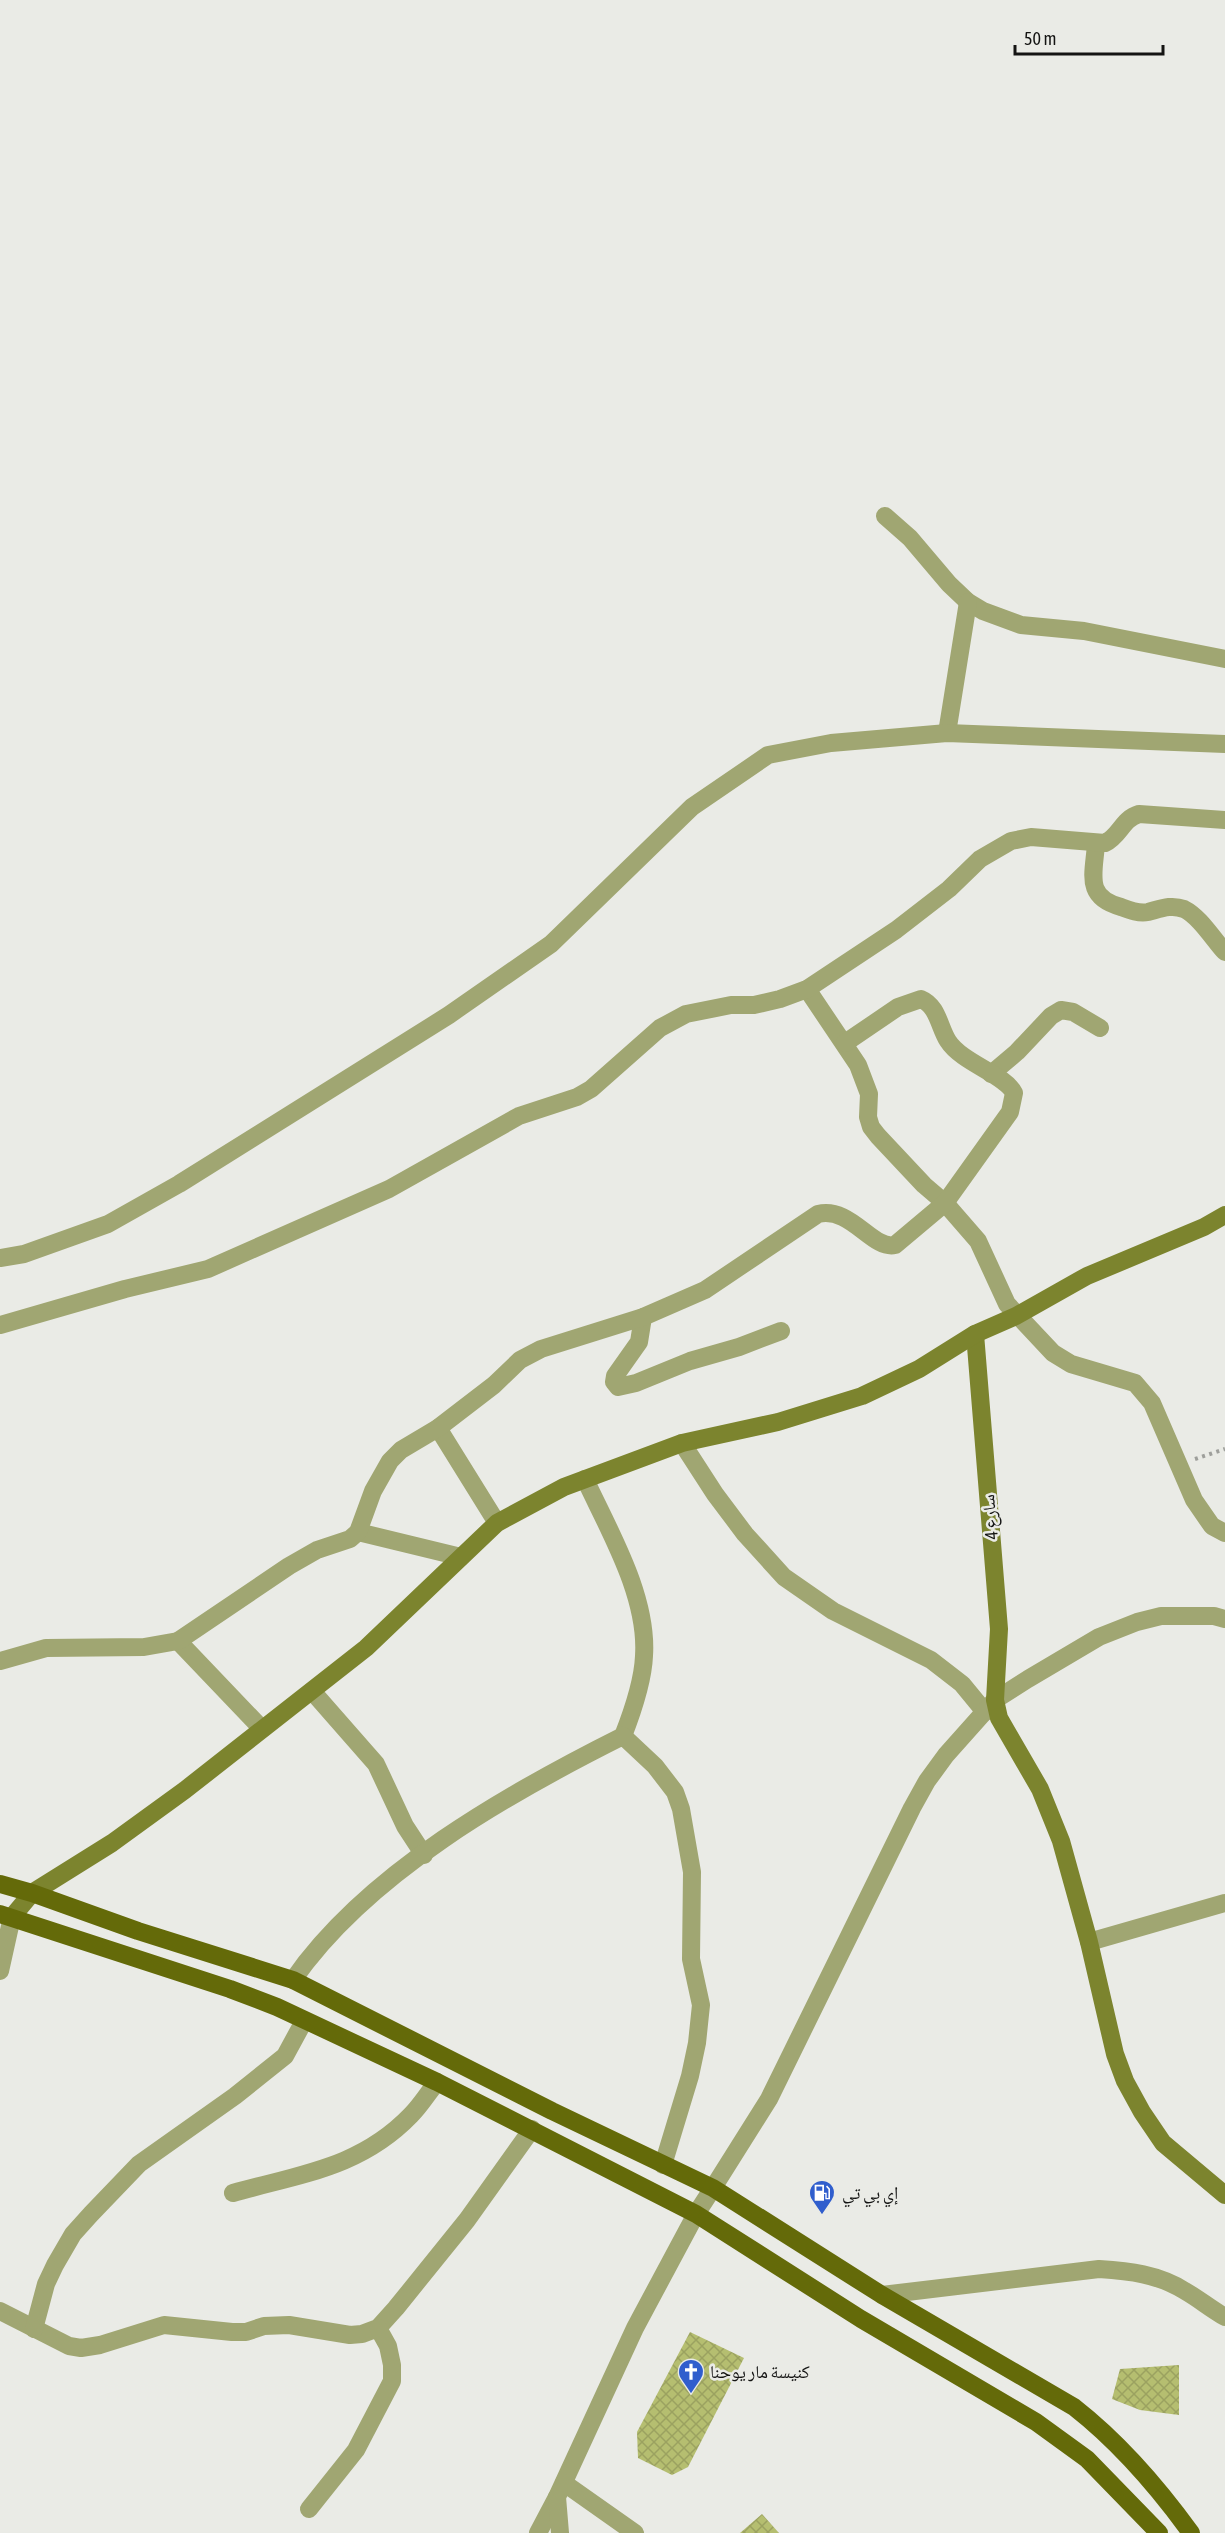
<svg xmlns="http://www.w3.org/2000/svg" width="1225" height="2533" viewBox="0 0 1225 2533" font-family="'Asap Condensed','Noto Naskh Arabic',sans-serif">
  <defs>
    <pattern id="building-cross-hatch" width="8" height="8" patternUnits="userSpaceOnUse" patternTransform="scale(1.5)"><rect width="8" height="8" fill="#b5be70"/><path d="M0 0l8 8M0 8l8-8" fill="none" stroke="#9ba260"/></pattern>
  </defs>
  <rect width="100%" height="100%" fill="#eaebe6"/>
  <!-- building -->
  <g fill="url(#building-cross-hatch)">
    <path d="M690,2332L744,2358L688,2467L672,2475L638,2458L637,2432Z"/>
    <path d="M1179,2365V2415L1140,2410L1112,2399L1120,2369Z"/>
    <path d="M762,2514L779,2533H740Z"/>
  </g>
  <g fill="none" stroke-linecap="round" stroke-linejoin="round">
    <!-- path -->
    <path stroke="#9e9f9b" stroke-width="4" stroke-dasharray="3 4.5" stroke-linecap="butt" d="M1195,1459L1225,1449"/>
    <!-- minor -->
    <g stroke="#a0a672" stroke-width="18">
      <path d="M885,516L910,538L949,584L968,602L983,611L1021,625L1084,631L1225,659"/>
      <path d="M947,733L968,602"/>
      <path d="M1096,844C1094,874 1084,897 1121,907C1129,910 1139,914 1148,912C1160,909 1171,904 1184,909C1200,917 1213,939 1225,952"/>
      <path d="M807,989L858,1065L869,1094L868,1117L871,1127L878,1136L924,1185L945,1203L978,1241L1007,1304L1053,1353L1071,1364L1135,1383L1152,1403L1194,1500L1212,1526L1225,1533"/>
      <path d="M991,1074L1017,1052L1051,1016L1061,1010L1073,1012L1100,1028"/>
      <path d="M0,1258L24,1254L108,1224L179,1184L449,1015L551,944L692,807L768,755L831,743L947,733L1225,744"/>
      <path d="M643,1317L639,1342L615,1376L614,1382L618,1387L636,1383L690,1361L739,1347L781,1331"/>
      <path d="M0,1325L125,1289L208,1269L389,1189L519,1116L577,1097L591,1089L660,1028L686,1014L731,1005H754L780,999L807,989L896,930L949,889L980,859L1011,841L1031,837L1105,843C1120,836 1122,819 1139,814L1225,820"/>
      <path d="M438,1428L497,1523"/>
      <path d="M682,1443L715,1494L745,1534L784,1577L833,1611L931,1660L962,1684L985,1712"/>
      <path d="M585,1479C609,1531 648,1596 644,1656C643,1680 632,1713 623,1736"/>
      <path d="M358,1532L461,1557"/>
      <path d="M178,1641L262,1729"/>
      <path d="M0,1661L46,1648L144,1647L178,1641L289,1566L317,1550L350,1539L358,1532L373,1491L390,1461L401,1450L438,1428L494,1385L520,1360L541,1349L643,1317L705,1290L818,1214C851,1206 872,1250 895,1245L945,1203L1010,1112L1014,1093C1006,1075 962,1063 948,1041C939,1027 938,1006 921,999L898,1007L845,1043"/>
      <path d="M312,1691L376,1764L405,1826L424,1855"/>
      <path d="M1089,1942L1225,1903"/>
      <path d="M0,1971L12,1917"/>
      <path d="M293,1980C367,1873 509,1793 623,1736L655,1766L675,1792L681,1809L692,1872L691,1959L701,2005L697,2043L690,2076L663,2165"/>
      <path d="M713,2188L769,2099L912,1808L927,1781L946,1755L995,1700L1028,1679L1099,1637L1137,1622L1161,1616H1214L1225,1619"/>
      <path d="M233,2193C300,2174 360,2168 411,2115C421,2105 428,2093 437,2082"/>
      <path d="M882,2295L1099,2269C1129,2271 1158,2274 1185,2291C1199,2299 1211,2309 1225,2317"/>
      <path d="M0,2311L69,2346L81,2348L100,2345L164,2325L232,2332H246L264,2326L289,2325L350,2335L362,2334L378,2328L396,2308L467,2220L532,2129"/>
      <path d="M34,2329L46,2284L55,2265L73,2234L91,2214L139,2164L235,2096L285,2056L304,2021"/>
      <path d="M564,2483L635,2533"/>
      <path d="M309,2509L356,2450L392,2381V2365L388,2346L378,2328"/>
      <path d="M538,2533L557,2497"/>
    </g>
    <!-- tertiary -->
    <path stroke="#a0a672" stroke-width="18" d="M560,2533L557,2497L635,2328L696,2214L713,2188"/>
    <!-- secondary -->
    <g stroke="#7c842e" stroke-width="18">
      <path d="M975,1334L999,1629L995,1700L999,1718L1040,1789L1061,1841L1089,1942L1115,2054L1125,2081L1142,2112L1163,2143L1225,2195"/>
      <path d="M12,1917L32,1893L112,1843L185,1790L366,1648L497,1523L564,1487L682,1443L778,1422L862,1396L919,1369L975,1334L1016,1316L1087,1276L1204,1227L1225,1215"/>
    </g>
    <!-- primary -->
    <g stroke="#646a09" stroke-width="18">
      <path d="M0,1884L32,1893L138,1931L293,1980L552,2111L713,2188L882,2295L1074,2407C1120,2443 1157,2486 1191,2533"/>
      <path d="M0,1914L230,1989L277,2007L437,2082L696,2214L861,2319L1036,2422L1087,2459L1159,2533"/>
    </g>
  </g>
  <!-- icons -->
  <defs>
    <symbol id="fuel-pin" viewBox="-11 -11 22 30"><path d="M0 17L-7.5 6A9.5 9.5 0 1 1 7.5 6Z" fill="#305ecd" stroke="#eaebe6"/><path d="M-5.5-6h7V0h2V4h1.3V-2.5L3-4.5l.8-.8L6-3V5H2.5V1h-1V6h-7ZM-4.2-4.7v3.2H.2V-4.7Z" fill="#fff"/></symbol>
    <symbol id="church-pin" viewBox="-11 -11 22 30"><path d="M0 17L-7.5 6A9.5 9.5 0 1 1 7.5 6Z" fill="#305ecd" stroke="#eaebe6"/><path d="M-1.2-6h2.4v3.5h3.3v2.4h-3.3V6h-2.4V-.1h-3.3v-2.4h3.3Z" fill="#fff"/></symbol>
  </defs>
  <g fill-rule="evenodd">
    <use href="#fuel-pin" x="807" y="2178" width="30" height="40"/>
    <use href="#church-pin" x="676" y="2357" width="30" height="40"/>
  </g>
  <g text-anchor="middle" stroke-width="5" stroke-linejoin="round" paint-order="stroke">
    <!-- street labels -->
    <g font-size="18" fill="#141413" stroke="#eaebe6">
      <text transform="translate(990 1517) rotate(-95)" y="6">سارع 4</text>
    </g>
    <!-- poi labels -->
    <g font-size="18" fill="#141413" stroke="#eaebe6" text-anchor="start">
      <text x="842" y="2199">إي بي تي</text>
      <text x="710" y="2378">كنيسة مار يوحنا</text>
    </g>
  </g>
  <!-- scale -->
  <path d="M1015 45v9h148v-9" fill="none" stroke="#141413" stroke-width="3"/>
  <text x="1024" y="45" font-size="18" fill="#141413" stroke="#eaebe6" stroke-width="4.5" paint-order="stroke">50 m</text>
</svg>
